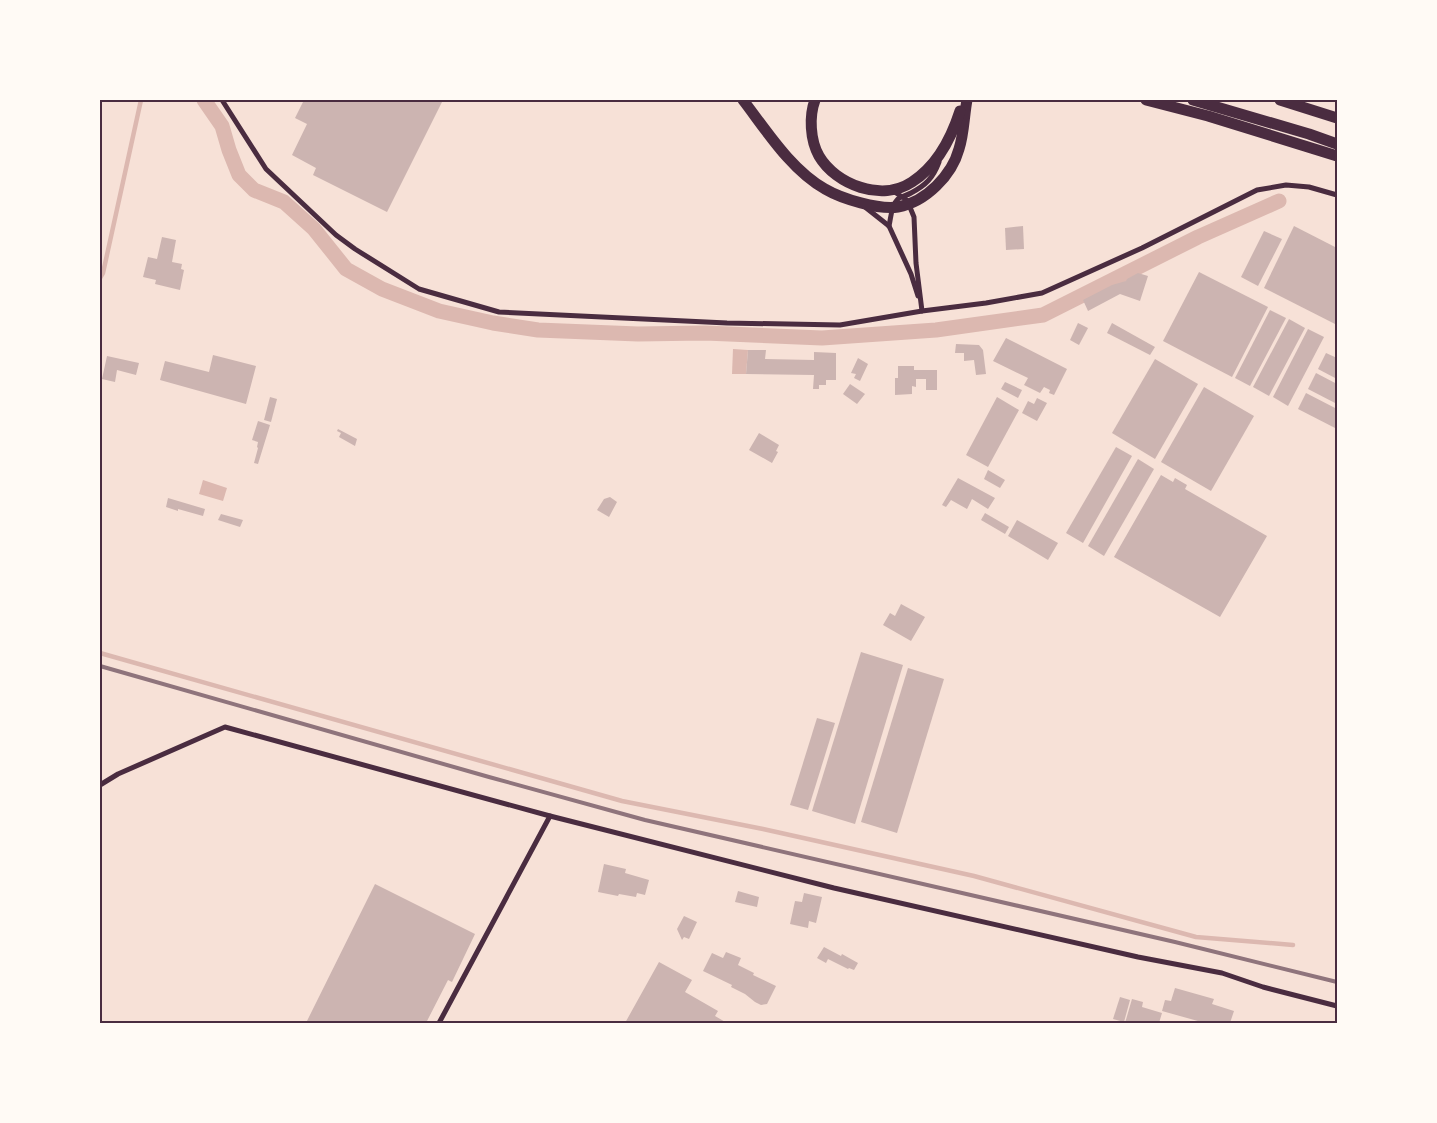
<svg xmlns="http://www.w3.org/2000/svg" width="1437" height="1123" viewBox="0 0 1437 1123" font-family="Poppins,sans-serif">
  <rect width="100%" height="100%" fill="#f7e1d7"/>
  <!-- water -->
  <g fill="#dcb8b0">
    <path d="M733,349L748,350L746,374H732Z"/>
    <path d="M203,480L227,488L223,501L199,494Z"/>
  </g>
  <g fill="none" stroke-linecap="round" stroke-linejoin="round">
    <!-- stream -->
    <g stroke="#dcb8b0" stroke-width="4.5">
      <path d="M100,278L103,273L141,100"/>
      <path d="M100,653L622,801L763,829L974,876L1196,937L1293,945"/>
    </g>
    <!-- canal -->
    <path stroke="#dcb8b0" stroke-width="15" d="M204,100L222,126L229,150L239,175L254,190L284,202L314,229L346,269L382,289L439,311L493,323L538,330L638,334L705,333L822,338L936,330L1043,315L1198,237L1279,201"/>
  </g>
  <!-- building -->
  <g fill="#ccb4b1">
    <path d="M304,100H443L387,212L313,175L316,168L292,155L307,124L295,118Z"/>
    <path d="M1023,226L1024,249L1006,250L1005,228Z"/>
    <path d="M1294,226L1337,248V325L1264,288Z"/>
    <path d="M1264,231L1282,239L1258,286L1241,277Z"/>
    <path d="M162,237L176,240L172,262L182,264L181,269L184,270L180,290L155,284L156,280L143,277L148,257L157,259Z"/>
    <path d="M1199,272L1268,307L1232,377L1163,341Z"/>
    <path d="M1138,273L1148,276L1140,301L1120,294L1088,311L1083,300L1112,285L1126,281L1127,279Z"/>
    <path d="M1270,310L1286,318L1250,386L1235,378Z"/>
    <path d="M1289,319L1305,328L1269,396L1253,387Z"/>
    <path d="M1078,323L1088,328L1079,345L1070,340Z"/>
    <path d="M1112,323L1155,347L1150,355L1107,333Z"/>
    <path d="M1308,329L1324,337L1288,406L1273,397Z"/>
    <path d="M1006,338L1067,369L1054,395L1049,393L1050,390L1044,387L1040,393L1024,385L1028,378L993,361Z"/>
    <path d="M956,344L979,345L983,350L986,374L976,375L974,360L964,361V353H955Z"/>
    <path d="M748,350H766L765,359L814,360V352L836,353V380H826V385H819V389H813L814,375L746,374Z"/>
    <path d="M1326,353L1337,358V379L1318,369Z"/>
    <path d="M213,355L256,366L246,404L160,380L165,361L209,372Z"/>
    <path d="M107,356L139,363L136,375L117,370L115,382L102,379Z"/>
    <path d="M858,358L868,364L860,381L854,378L856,374L851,373Z"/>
    <path d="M1155,359L1198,384L1155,459L1112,433Z"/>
    <path d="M898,366H914V370H937V390H926V379H916V387L912,386V394L895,395V378H898Z"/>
    <path d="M1316,373L1337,384V404L1308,389Z"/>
    <path d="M1005,382L1022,390L1018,398L1001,389Z"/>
    <path d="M850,384L865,394L857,404L843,394Z"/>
    <path d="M1204,387L1254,416L1211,491L1161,462Z"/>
    <path d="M1306,393L1337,409V429L1298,409Z"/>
    <path d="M270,397L277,399L271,422L264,420Z"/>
    <path d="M997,397L1019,410L988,467L966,455Z"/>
    <path d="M1037,398L1047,403L1037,421L1022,413L1028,401L1034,404Z"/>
    <path d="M258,421L270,425L258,464L254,463L258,448L257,447L258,442L252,440Z"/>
    <path d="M338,429L357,439L355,446L339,437L341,433L337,431Z"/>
    <path d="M759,433L779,445L776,451L778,452L772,463L749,450Z"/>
    <path d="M1116,447L1132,456L1083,543L1066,533Z"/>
    <path d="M1138,459L1154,469L1104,556L1088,546Z"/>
    <path d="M988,470L1005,480L1000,488L984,479Z"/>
    <path d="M1161,475L1173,482L1175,478L1187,485L1185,489L1267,536L1220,617L1114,557Z"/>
    <path d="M958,478L995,498L988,509L972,499L967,509L951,500L946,507L942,505Z"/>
    <path d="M610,497L617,502L609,517L597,510L604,499Z"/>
    <path d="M168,498L205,509L203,516L178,509V511L166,507Z"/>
    <path d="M985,513L1009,527L1005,534L981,520Z"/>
    <path d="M221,514L243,520L240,527L218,520Z"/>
    <path d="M1017,520L1058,543L1048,560L1008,536Z"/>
    <path d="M901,604L925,617L911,641L883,625L890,613L895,616Z"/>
    <path d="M861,652L903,665L855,824L812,811Z"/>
    <path d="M908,668L944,679L897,833L861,822Z"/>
    <path d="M817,718L835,723L808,810L790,805Z"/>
    <path d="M604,864L626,869L625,873L649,880L645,895L637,893L636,897L619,894L618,896L598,892Z"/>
    <path d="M375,884L475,934L452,982L448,980L426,1023H306Z"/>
    <path d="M738,891L759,897L757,907L735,902Z"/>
    <path d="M804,893L822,897L816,923L809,921L808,928L790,924L795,901L802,902Z"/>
    <path d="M684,916L697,922L689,939L684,937L682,940L677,929Z"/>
    <path d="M824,947L841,956L842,954L858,963L854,970L849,968L848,969L828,959L826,963L817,958Z"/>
    <path d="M726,952L741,958L738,965L754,973L753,975L776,986L767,1004L761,1005L755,1002L745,994L731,987L732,985L703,971L712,953L723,958Z"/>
    <path d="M659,962L692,980L685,992L718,1011L715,1016L727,1023H625Z"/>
    <path d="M1175,988L1214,999L1212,1004L1234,1011L1230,1023H1205L1162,1011L1165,1000L1171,1001Z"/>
    <path d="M1120,997L1130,1000L1124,1022L1113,1019Z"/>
    <path d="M1132,999L1143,1002L1142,1007L1162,1013L1159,1023H1125Z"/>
  </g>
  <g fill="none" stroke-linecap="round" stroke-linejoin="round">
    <!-- minor -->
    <g stroke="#4a2c40" stroke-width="5">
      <path d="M222,100L266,169L336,235L355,249L419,289L499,312L727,323L840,325L922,311L986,303L1042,293L1142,248L1257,190L1286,185L1309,187L1337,195"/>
      <path d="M893,191L907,200L914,217L916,263L922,311"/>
      <path d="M865,207L889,226L911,274L918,296"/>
      <path d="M889,226C891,218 891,206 897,200C900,196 906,196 911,193C926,185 933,178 939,162"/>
      <path d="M100,785L118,774L225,727L550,816L834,888L1138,957L1222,973L1263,987L1337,1006"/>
      <path d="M439,1023L550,816"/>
    </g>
    <!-- motorway -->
    <g stroke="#4a2c40" stroke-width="11">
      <path d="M743,100C766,130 791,170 825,189C842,199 879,210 898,207C926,202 952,175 959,149C964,134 964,116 967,100"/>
      <path d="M815,100C809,116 810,140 819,156C836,185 882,202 912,182C937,166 951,139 960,111"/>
      <path d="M1146,100L1208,116L1337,156"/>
      <path d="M1193,100L1309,134L1337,144"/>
      <path d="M1280,100L1337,118"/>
    </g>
    <!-- rail -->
    <path stroke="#8f747c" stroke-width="4" d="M100,666L489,777L645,820L1175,942L1337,982"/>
  </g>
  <!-- border -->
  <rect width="1437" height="1123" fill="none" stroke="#fffaf5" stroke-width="202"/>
  <rect x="101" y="101" width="1235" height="921" fill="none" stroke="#4a2c40" stroke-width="2"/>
</svg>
